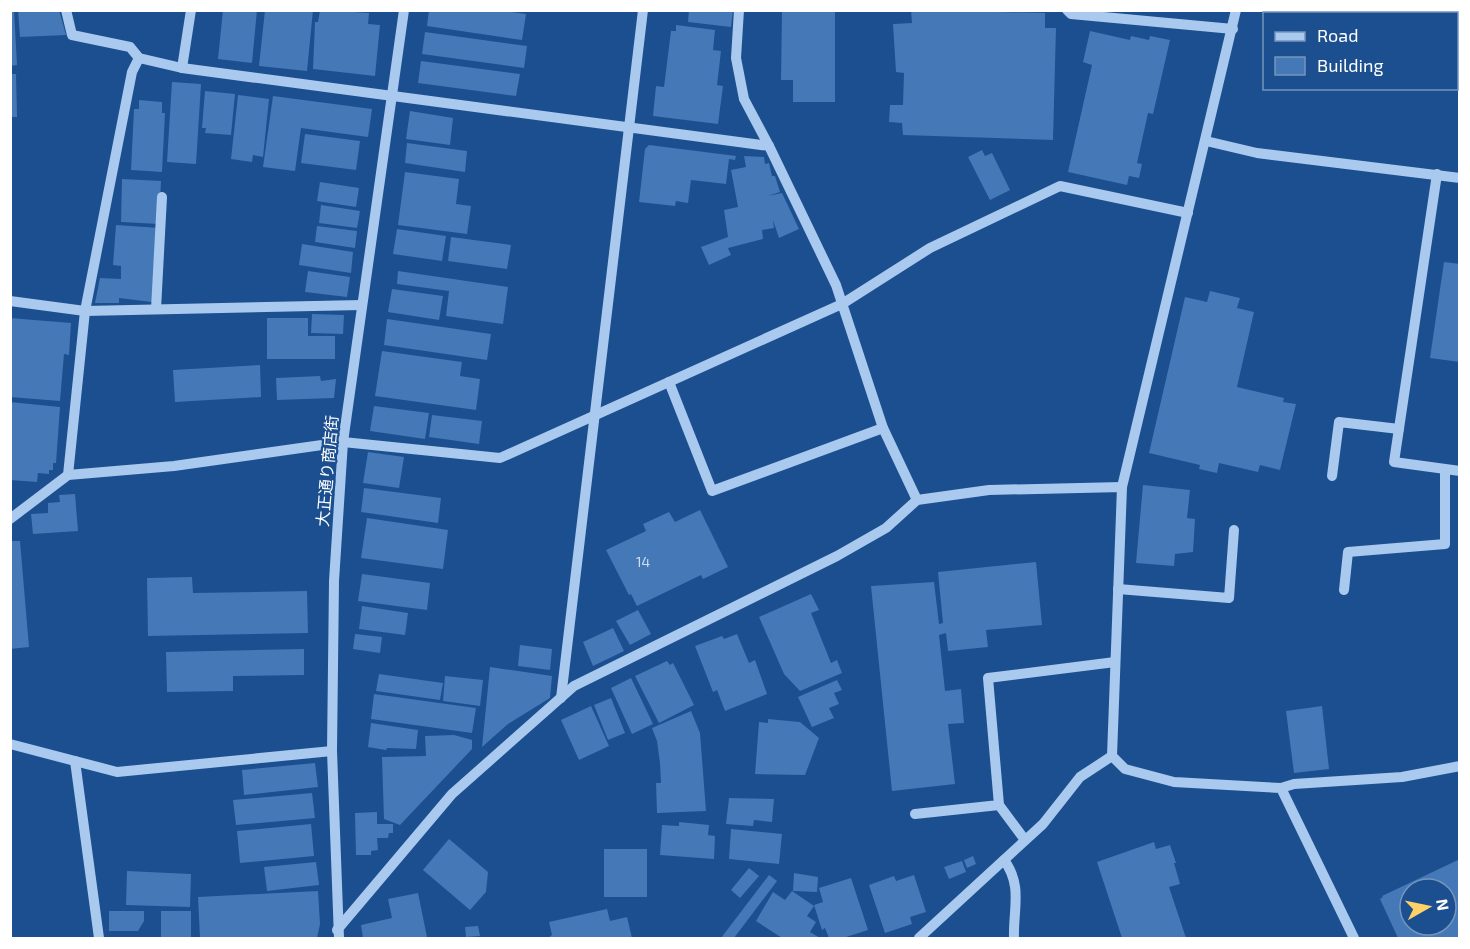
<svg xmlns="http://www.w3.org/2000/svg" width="1470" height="949" viewBox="0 0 1470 949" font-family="'Exo 2','Noto Sans JP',sans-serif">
  <rect width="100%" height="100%" fill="#1b4f8f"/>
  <!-- building -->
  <g fill="#4478b7" fill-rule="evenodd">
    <path d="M10,10H14L17,65L10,66Z"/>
    <path d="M18,10H59L66,35L20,37Z"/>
    <path d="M223,10H257L252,63L218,59Z"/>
    <path d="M265,10H313L307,71L259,66Z"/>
    <path d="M320,10L369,13L368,24L380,25L375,76L313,69L315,22H318Z"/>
    <path d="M429,10H497L526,14L522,40L427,26Z"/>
    <path d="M689,10H733L731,27L688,22Z"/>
    <path d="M782,10H835V102H793V80H781Z"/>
    <path d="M911,10L1045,13V28H1056L1053,140L903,135L902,123L889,122L890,105H903L904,73L896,72L893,24L912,23Z"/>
    <path d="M676,25L715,30L713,50L721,51L717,85L723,86L718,124L653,116L656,86L664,87L671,31H676Z"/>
    <path d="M1090,31L1130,40L1131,36L1149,40L1150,36L1170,40L1153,114L1148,113L1137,163L1142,164L1139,178L1129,176L1127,185L1068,172L1092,65L1083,62Z"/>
    <path d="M425,32L527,46L524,68L422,54Z"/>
    <path d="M421,61L520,74L516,96L418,83Z"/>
    <path d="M10,74H16L17,117H10Z"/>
    <path d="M172,82L201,84L196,164L167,162Z"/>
    <path d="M205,91L235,94L231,135L205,133L206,128H202Z"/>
    <path d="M238,95L269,99L263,157L253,155L252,162L231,159Z"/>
    <path d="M273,96L372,109L368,137L301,128L295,171L263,167Z"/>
    <path d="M139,100L162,102V113H165L162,172L131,170L134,109H139Z"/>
    <path d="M410,111L453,118L450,145L406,139Z"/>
    <path d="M305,134L360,141L356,170L301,163Z"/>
    <path d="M407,143L467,151L465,172L405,163Z"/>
    <path d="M649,145L736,156L735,160L729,159L726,184L691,180L688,203L676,201L675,206L639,202L645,149Z"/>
    <path d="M982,150L985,156L992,153L1010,190L990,200L968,157Z"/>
    <path d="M744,156L764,157L765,164L769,163L772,176H775L780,192L768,196L782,193L799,229L779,238L773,220L774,228L762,230L763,239L728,248L731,255L709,265L701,247L728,237L724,210L738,207L731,170L746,167Z"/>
    <path d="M405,172L459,179L456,204L471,206L467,234L398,225Z"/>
    <path d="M122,179L161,181L159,224L121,222Z"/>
    <path d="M320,182L359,188L356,207L317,201Z"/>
    <path d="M321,205L360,211L357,228L319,223Z"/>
    <path d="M116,225L160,228L152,302L119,298V303H95L100,278L121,279V266L113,265Z"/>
    <path d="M317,226L357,231L355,248L315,242Z"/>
    <path d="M397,229L446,236L442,261L393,254Z"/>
    <path d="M451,237L511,245L507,269L448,261Z"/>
    <path d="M302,244L353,252L351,273L299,265Z"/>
    <path d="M1444,262L1460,264V362L1430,358Z"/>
    <path d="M308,271L350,277L347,297L305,292Z"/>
    <path d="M398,271L508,287L503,324L446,316L449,291L397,284Z"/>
    <path d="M392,289L443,296L439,320L388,312Z"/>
    <path d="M1210,291L1240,298L1237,308L1254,312L1237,387L1284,398L1283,402L1296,404L1280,470L1260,465L1258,472L1219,463L1217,473L1199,469L1200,465L1149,453L1185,297L1207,302Z"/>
    <path d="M312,314L344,315L343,334L311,333Z"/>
    <path d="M10,318L71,323L69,355L64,354L60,401L10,397Z"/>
    <path d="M267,318H308V336H335V359H267Z"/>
    <path d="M387,319L491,334L487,360L384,345Z"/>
    <path d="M382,351L462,362L460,376L480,379L476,410L375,396Z"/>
    <path d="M260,365L261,397L175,402L173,370Z"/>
    <path d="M320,376L321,381L336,379L334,398L277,400L276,378Z"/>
    <path d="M10,402L60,407L56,463H53V470H49V474L38,473L37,482L10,480Z"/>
    <path d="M374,406L429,413L425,439L370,431Z"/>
    <path d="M432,415L482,421L479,444L429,437Z"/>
    <path d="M368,452L404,457L399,488L363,483Z"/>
    <path d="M1143,485L1190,490L1187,518L1195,519L1193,552L1175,554L1174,566L1136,563Z"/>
    <path d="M364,488L441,498L438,523L361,512Z"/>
    <path d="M75,494L78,531L33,534L31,514L48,513V503L60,502L59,495Z"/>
    <path d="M700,510L728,567L703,579L701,575L637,606L631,594L629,595L606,550L646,531L643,524L669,512L675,522Z"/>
    <path d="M367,518L448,530L443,569L361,558Z"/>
    <path d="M10,541H20L29,647L10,649Z"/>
    <path d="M1036,562L1042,625L986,630L988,647L948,651L946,633L939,635L945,691L961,689L964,723L948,724L955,784L892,791L871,586L934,582L939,624L943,623L938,572Z"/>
    <path d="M362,574L430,583L427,610L358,601Z"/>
    <path d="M192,577L193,593L307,591L308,633L148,636L147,578Z"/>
    <path d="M811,594L819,610L811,613L831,663L837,660L842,673L800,691L784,674L759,617Z"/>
    <path d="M362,606L408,613L405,635L359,629Z"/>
    <path d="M638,610L651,634L630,645L616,621Z"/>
    <path d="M613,628L624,651L593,666L583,642Z"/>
    <path d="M355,634L382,637L380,653L353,649Z"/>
    <path d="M737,634L749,663L755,660L767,694L725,711L717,690L713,692L695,646L722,636L724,639Z"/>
    <path d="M520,645L552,649L550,670L518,666Z"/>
    <path d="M304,649V675L233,676V691L167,692L166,652Z"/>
    <path d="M667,661L670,665L673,663L694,705L659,723L635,676Z"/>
    <path d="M490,667L552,676L550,698L508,724L482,747Z"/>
    <path d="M379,674L443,683L440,700L376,691Z"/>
    <path d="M445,676L483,680L480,706L443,701Z"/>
    <path d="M631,678L653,724L632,734L611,688Z"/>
    <path d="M837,680L842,690L834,693L839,704L829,708L834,718L812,727L798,697Z"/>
    <path d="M374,694L476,708L472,733L371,719Z"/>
    <path d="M611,698L625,733L608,740L594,705Z"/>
    <path d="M591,706L609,746L579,760L561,720Z"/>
    <path d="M1322,706L1329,769L1294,773L1286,711Z"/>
    <path d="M691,711L700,733L706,811L657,813L656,783H661L660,763L657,741L652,728Z"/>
    <path d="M768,719L800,722L819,738L805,775L755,774L759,722L768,723Z"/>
    <path d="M371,723L418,730L416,749L387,748L386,750L368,747Z"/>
    <path d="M454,735L472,740V749L400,825L384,819L382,757L426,756L425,736Z"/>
    <path d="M315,763L318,787L244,795L242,770Z"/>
    <path d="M312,793L315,818L236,825L233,800Z"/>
    <path d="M729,798L774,799L772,822L754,820L753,826L726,824Z"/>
    <path d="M377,812V824H393V833H389L388,838H377L378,850L371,851V855H356L355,813Z"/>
    <path d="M679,822L709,825L708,835L715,836L714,859L660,855L662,825L679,826Z"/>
    <path d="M311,824L314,856L240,863L237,831Z"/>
    <path d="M731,829L782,834L779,864L729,859Z"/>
    <path d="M449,839L488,872L486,892L470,910L423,870Z"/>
    <path d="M1154,842L1156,849L1170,845L1176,863H1174L1180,884L1169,887L1186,938H1122L1097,862Z"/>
    <rect x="604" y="849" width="43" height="48"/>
    <path d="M973,856L976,864L967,868L964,860Z"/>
    <path d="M1460,859V938H1398L1380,899L1383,897L1382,896ZM1410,889H1446V925H1410Z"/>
    <path d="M962,861L966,872L949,879L944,867Z"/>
    <path d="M316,862L319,885L267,891L264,867Z"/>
    <path d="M749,868L759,876L740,898L731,890Z"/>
    <path d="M127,871L191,874L190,907L126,905Z"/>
    <path d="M794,873L818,877L817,892L793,891Z"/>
    <path d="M769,875L777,881L734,938H721Z"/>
    <path d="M914,875L926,912L910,917L912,924L885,933L869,885L894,876L896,881Z"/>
    <path d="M851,878L868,930L843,938H829L825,928L822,930L814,905L823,902L819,888Z"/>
    <path d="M318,891L320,924L317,938H200L198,897Z"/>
    <path d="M792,891L814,906L807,916L816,922L810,932L820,938H782L756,921L773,892L785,900Z"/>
    <path d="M418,893L427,937L363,938L361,925L392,918L388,899Z"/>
    <path d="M607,909L610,921L627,917L632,938H548L552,935L549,922Z"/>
    <path d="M109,911H144V921L138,931H109Z"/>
    <rect x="161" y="911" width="30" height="27"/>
    <path d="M478,926L480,936L466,937L465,927Z"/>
  </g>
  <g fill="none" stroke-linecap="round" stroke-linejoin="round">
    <!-- minor -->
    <g stroke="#a9c9ee" stroke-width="10">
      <path d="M66,10L72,35L130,47L139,58L182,68L769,146L836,285L883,428L917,500"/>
      <path d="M739,10L736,58L744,99L769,146"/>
      <path d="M1067,10L1071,14L1233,29"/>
      <path d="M1314,10L1332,14"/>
      <path d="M1456,34L1460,35"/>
      <path d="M182,68L191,10"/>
      <path d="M1206,141L1257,153L1460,178"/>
      <path d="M1437,174L1394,462L1460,471"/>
      <path d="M10,301L85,311L362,305"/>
      <path d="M156,309L162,197"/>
      <path d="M669,382L712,491L883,428"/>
      <path d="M68,475L85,311L132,72L139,58"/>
      <path d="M1332,476L1339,422L1399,429"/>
      <path d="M1122,487L1236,10"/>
      <path d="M10,519L68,475L174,466L343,442L500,458L842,304L930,248L1060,186L1188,213"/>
      <path d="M1118,589L1229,598L1234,530"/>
      <path d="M1344,590L1348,552L1445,544V470"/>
      <path d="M561,698L643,10"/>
      <path d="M10,744L117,772L332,751"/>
      <path d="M1112,756L1125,769L1174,782L1281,788L1354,938"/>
      <path d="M75,761L99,938"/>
      <path d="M1281,788L1294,784L1402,777L1460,766"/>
      <path d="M999,805L1025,840"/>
      <path d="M915,814L999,805L988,678L1115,662"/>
      <path d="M1004,860C1023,886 1013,909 1014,938"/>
      <path d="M337,930L452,794L574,686L837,556L886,528L917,500L989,490L1122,487L1112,756L1080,777L1043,824L919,938"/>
      <path d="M339,938L332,751L334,581L343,442L404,10"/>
    </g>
  </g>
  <g text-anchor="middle" stroke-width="4.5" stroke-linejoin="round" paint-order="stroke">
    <!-- number labels -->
    <g font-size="14" fill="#d0dded">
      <text x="643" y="567">14</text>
    </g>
    <!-- street labels -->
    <g font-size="16" fill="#fff" stroke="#1b4f8f">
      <text transform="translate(327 471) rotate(-85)" y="6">大正通り商店街</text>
    </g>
  </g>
  <!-- border -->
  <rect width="1470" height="949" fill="none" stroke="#ffffff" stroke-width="24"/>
  <!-- legend -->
  <rect x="1263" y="12" width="195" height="78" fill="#1b4f8f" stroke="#7695bc" stroke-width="1.5"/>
  <rect x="1275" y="32" width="30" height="9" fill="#a9c9ee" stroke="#7695bc" stroke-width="1.5"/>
  <text x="1317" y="42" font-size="18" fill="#ffffff">Road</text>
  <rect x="1275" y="57" width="30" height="18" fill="#4478b7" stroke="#7695bc" stroke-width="1.5"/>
  <text x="1317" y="72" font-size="18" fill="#ffffff">Building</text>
  <!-- north arrow -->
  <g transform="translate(1428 907) rotate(81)"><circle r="28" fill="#1b4f8f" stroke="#7695bc" stroke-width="1.5"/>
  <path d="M0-4.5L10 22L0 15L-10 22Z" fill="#ffd166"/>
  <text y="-9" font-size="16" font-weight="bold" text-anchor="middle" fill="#ffffff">N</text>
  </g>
</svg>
